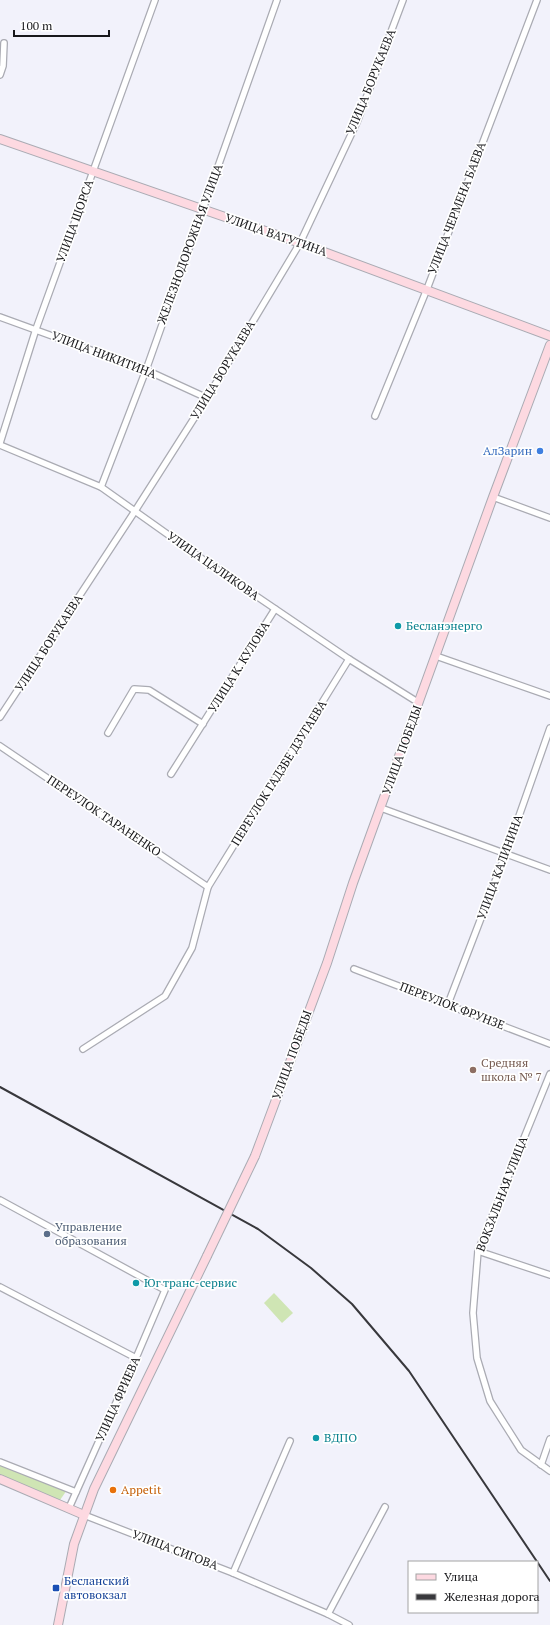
<svg xmlns="http://www.w3.org/2000/svg" width="550" height="1625" viewBox="0 0 550 1625" font-family="'PT Serif',serif">
  <rect width="100%" height="100%" fill="#f2f2fb"/>
  <!-- green -->
  <g fill="#cfe5b4">
    <path d="M274,1293L293,1313L282,1323L264,1303Z"/>
    <path d="M0,1464L67,1490L60,1500L0,1477Z"/>
  </g>
  <g fill="none" stroke-linecap="round" stroke-linejoin="round">
    <defs>
      <g id="street">
        <path d="M0,75L3,66L4,43"/>
        <path d="M0,317L146,370L207,398"/>
        <path d="M375,416L427,289L537,0"/>
        <path d="M0,443L36,329L155,0"/>
        <path d="M0,445L101,487L215,568L349,659L419,703"/>
        <path d="M101,487L146,370L277,0"/>
        <path d="M493,497L550,518"/>
        <path d="M436,656L550,696"/>
        <path d="M0,717L135,511L207,398L300,243L357,122L403,0"/>
        <path d="M108,733L134,689L149,690L203,724"/>
        <path d="M0,746L208,887"/>
        <path d="M171,774L275,609"/>
        <path d="M381,808L550,870"/>
        <path d="M354,969L550,1044"/>
        <path d="M448,1004L506,853L550,728"/>
        <path d="M83,1049L165,996L192,948L208,887L349,659"/>
        <path d="M550,1074L478,1251L473,1313L477,1358L490,1401L521,1450L550,1471"/>
        <path d="M0,1200L165,1290L136,1358L69,1508"/>
        <path d="M478,1251L550,1275"/>
        <path d="M0,1287L136,1358"/>
        <path d="M0,1462L76,1492"/>
        <path d="M541,1465L550,1439"/>
        <path d="M84,1515L233,1573L328,1614L349,1625"/>
        <path d="M233,1573L290,1441"/>
        <path d="M328,1614L385,1507"/>
      </g>
      <g id="secondary">
        <path d="M0,139L300,243L550,336"/>
        <path d="M255,1156L327,963L353,883L493,497L550,345"/>
        <path d="M0,1479L84,1515"/>
        <path d="M58,1625L74,1544L94,1489L207,1256"/>
      </g>
    </defs>
    <!-- street casing -->
    <use href="#street" stroke="#aaabb3" stroke-width="8"/>
    <!-- secondary casing -->
    <use href="#secondary" stroke="#aaabb3" stroke-width="10"/>
    <!-- street -->
    <use href="#street" stroke="#fff" stroke-width="5.5"/>
    <!-- secondary -->
    <use href="#secondary" stroke="#fdd9e1" stroke-width="8"/>
    <!-- rail -->
    <path stroke="#38383c" stroke-width="2" d="M0,1087L258,1229L311,1268L352,1304L409,1371L550,1581"/>
    <defs>
      <path id="secondary-bridge" d="M207,1256L255,1156"/>
    </defs>
    <!-- secondary-bridge casing -->
    <use href="#secondary-bridge" stroke="#aaabb3" stroke-width="10" stroke-linecap="butt"/>
    <!-- secondary-bridge -->
    <use href="#secondary-bridge" stroke="#fdd9e1" stroke-width="8"/>
  </g>
  <!-- markers -->
  <circle fill="#3f7fe0" stroke="#fff" stroke-width="1.5" cx="540" cy="451" r="4"/>
  <g fill="#0f9aa8" stroke="#fff" stroke-width="1.5">
    <circle cx="398" cy="626" r="4"/>
    <circle cx="136" cy="1283" r="4"/>
    <circle cx="316" cy="1438" r="4"/>
  </g>
  <circle fill="#8d6e63" stroke="#fff" stroke-width="1.5" cx="473" cy="1070" r="4"/>
  <circle fill="#5c6f8a" stroke="#fff" stroke-width="1.5" cx="47" cy="1234" r="4"/>
  <circle fill="#e8710a" stroke="#fff" stroke-width="1.5" cx="113" cy="1490" r="4"/>
  <rect fill="#1a4fb4" stroke="#fff" stroke-width="1.5" x="52" y="1584" width="8" height="8" rx="2"/>
  <g text-anchor="middle" stroke-width="3.5" stroke-linejoin="round" paint-order="stroke">
    <!-- street labels -->
    <g font-size="12" fill="#18181b" stroke="#fff">
      <text transform="translate(371 82) rotate(-68)" y="4">УЛИЦА БОРУКАЕВА</text>
      <text transform="translate(457 208) rotate(-69)" y="4">УЛИЦА ЧЕРМЕНА БАЕВА</text>
      <text transform="translate(75 221) rotate(-70)" y="4">УЛИЦА ЩОРСА</text>
      <text transform="translate(276 235) rotate(19)" y="4">УЛИЦА ВАТУТИНА</text>
      <text transform="translate(190 244) rotate(-70)" y="4">ЖЕЛЕЗНОДОРОЖНАЯ УЛИЦА</text>
      <text transform="translate(104 355) rotate(21)" y="4">УЛИЦА НИКИТИНА</text>
      <text transform="translate(223 370) rotate(-59)" y="4">УЛИЦА БОРУКАЕВА</text>
      <text transform="translate(213 566) rotate(35)" y="4">УЛИЦА ЦАЛИКОВА</text>
      <text transform="translate(49 643) rotate(-57)" y="4">УЛИЦА БОРУКАЕВА</text>
      <text transform="translate(239 667) rotate(-58)" y="4">УЛИЦА К. КУЛОВА</text>
      <text transform="translate(402 750) rotate(-70)" y="4">УЛИЦА ПОБЕДЫ</text>
      <text transform="translate(279 773) rotate(-58)" y="4">ПЕРЕУЛОК ГАДЗБЕ ДЗУГАЕВА</text>
      <text transform="translate(104 816) rotate(34)" y="4">ПЕРЕУЛОК ТАРАНЕНКО</text>
      <text transform="translate(500 867) rotate(-70)" y="4">УЛИЦА КАЛИНИНА</text>
      <text transform="translate(452 1006) rotate(21)" y="4">ПЕРЕУЛОК ФРУНЗЕ</text>
      <text transform="translate(292 1055) rotate(-70)" y="4">УЛИЦА ПОБЕДЫ</text>
      <text transform="translate(502 1194) rotate(-69)" y="4">ВОКЗАЛЬНАЯ УЛИЦА</text>
      <text transform="translate(118 1399) rotate(-66)" y="4">УЛИЦА ФРИЕВА</text>
      <text transform="translate(175 1550) rotate(21)" y="4">УЛИЦА СИГОВА</text>
    </g>
    <!-- shop labels -->
    <g font-size="12" fill="#366cbe" stroke="#fff" text-anchor="end">
      <text x="532" y="455">АлЗарин</text>
    </g>
    <!-- culture labels -->
    <g font-size="12" fill="#0d838f" stroke="#fff" text-anchor="start">
      <text x="406" y="630">Бесланэнерго</text>
      <text x="144" y="1287">Юг транс-сервис</text>
      <text x="324" y="1442">ВДПО</text>
    </g>
    <!-- education labels -->
    <g font-size="12" fill="#785e54" stroke="#fff" text-anchor="start">
      <text x="481" y="1067">Средняя<tspan x="481" dy="14">школа № 7</tspan></text>
    </g>
    <!-- service labels -->
    <g font-size="12" fill="#4e5e75" stroke="#fff" text-anchor="start">
      <text x="55" y="1231">Управление<tspan x="55" dy="14">образования</tspan></text>
    </g>
    <!-- food labels -->
    <g font-size="12" fill="#c56008" stroke="#fff" text-anchor="start">
      <text x="121" y="1494">Appetit</text>
    </g>
    <!-- transit labels -->
    <g font-size="12" fill="#164399" stroke="#fff" text-anchor="start">
      <text x="64" y="1585">Бесланский<tspan x="64" dy="14">автовокзал</tspan></text>
    </g>
  </g>
  <!-- legend -->
  <rect x="408" y="1561" width="130" height="52" fill="#ffffff" stroke="#a3a3a4"/>
  <rect x="416" y="1574" width="20" height="6" fill="#fdd9e1" stroke="#a3a3a4"/>
  <text x="444" y="1581" font-size="12" fill="#18181b">Улица</text>
  <rect x="416" y="1594" width="20" height="6" fill="#38383c" stroke="#a3a3a4"/>
  <text x="444" y="1601" font-size="12" fill="#18181b">Железная дорога</text>
  <!-- scale -->
  <path d="M14 30v6h95v-6" fill="none" stroke="#18181b" stroke-width="2"/>
  <text x="20" y="30" font-size="12" fill="#18181b" stroke="#ffffff" stroke-width="3" paint-order="stroke">100 m</text>
</svg>
